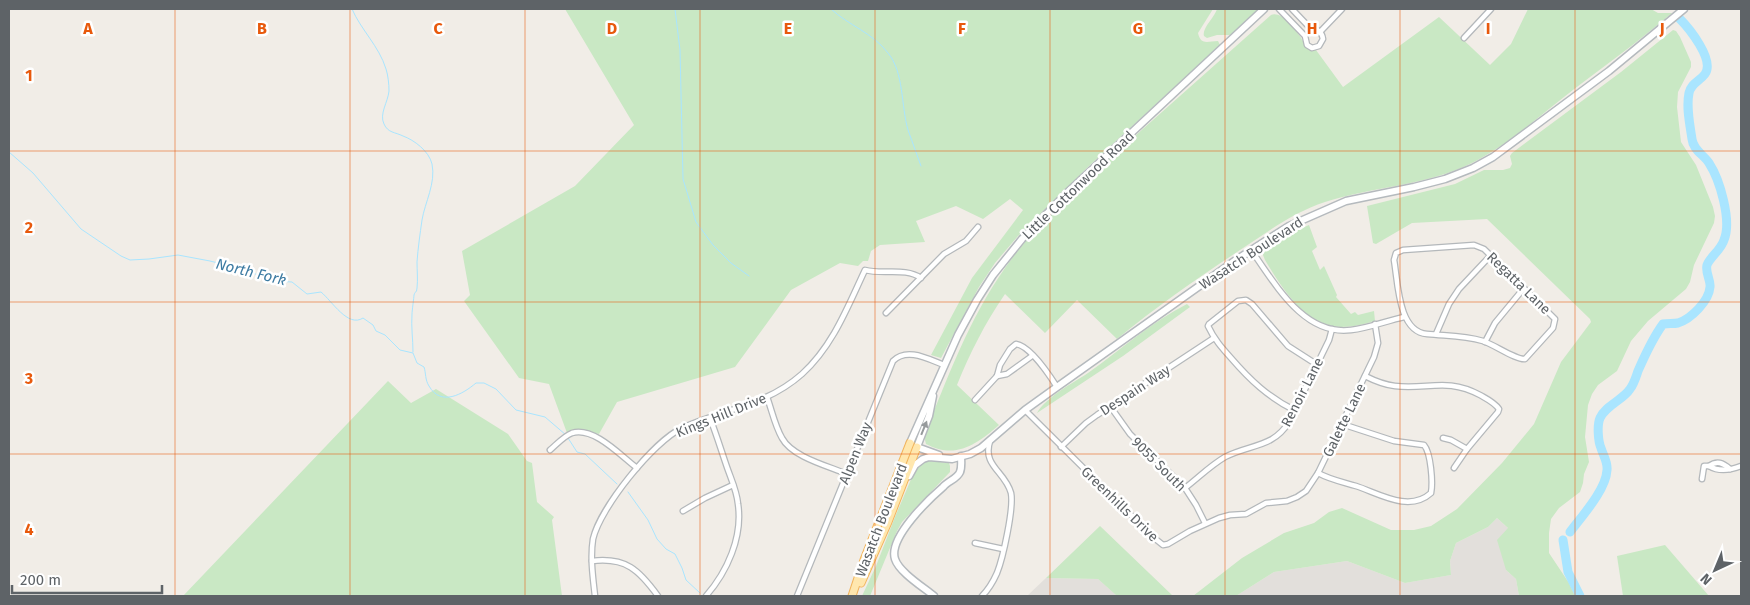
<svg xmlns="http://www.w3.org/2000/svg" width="1750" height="605" viewBox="0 0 1750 605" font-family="'Fira Sans',sans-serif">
  <rect width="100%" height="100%" fill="#f1ede7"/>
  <!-- industrial -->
  <g fill="#e2dfdb">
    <path d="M1497,518L1508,528L1506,570L1516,579L1519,596H1236L1274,572L1347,561L1405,583L1451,575L1450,561L1456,543L1488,527Z"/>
    <path d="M1046,578L1098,579L1117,596H1027Z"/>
  </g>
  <!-- green -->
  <g fill="#c9e8c4">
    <path d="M565,9H1213L1198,33C1201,46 1208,41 1218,41L1220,45L1089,166L1018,236L995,263L979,287L941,358L931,355L972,278L1023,210L1010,199L983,219L956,206L916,221L925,242L880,245L871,251L868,261H863L858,266L840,263L791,290L735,367L617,402L599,434L583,430L567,433L549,384L519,378L464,301L470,295L462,251L575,186L634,125Z"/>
    <path d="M1217,9H1259L1230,35H1217L1207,38L1204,36C1202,28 1214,18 1217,9Z"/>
    <path d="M1528,9H1651L1658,13H1672C1637,43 1600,69 1564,97C1534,121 1505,146 1472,163C1426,186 1374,186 1325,202C1294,212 1267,232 1240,250C1198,278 1156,307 1117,339L1077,300L1045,333L1005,294C985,323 970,353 957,385L999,425C977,444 956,460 926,444L924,436C947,379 969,319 1005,268C1028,234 1060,205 1090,176L1271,15C1281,11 1293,27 1299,35C1305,42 1304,50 1316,50L1343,87L1439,17L1490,65L1511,44Z"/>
    <path d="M1673,30L1676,31L1680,37L1691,62V67L1678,92L1677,107L1681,142L1696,165L1713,207L1715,216L1714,223L1694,265L1690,282L1686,289L1648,321L1631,341L1617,371L1598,385L1592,394L1588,405L1585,437L1589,462L1584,474L1583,483L1580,492L1559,508L1551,519L1549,533V553L1569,583L1575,596H1519L1516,579L1506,570L1497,540L1508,528L1497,518L1488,527L1456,543L1450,561L1451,575L1405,583L1347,561L1274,572L1236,596H1193L1242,558L1284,533L1314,523L1329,512L1342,508L1391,530H1414L1431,526L1457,509L1502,463L1534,424L1561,362L1591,322L1590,319L1487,219L1412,223L1376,244L1373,243L1367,206L1455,184L1484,170H1503L1510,168L1512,164L1510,156L1512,153L1621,72Z"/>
    <path d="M1309,225L1317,247L1312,251L1320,270L1324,266L1337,295L1336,297L1351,314L1355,312L1358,315L1374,311L1375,321C1364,324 1353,327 1341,327C1304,325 1282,288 1265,260L1263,255L1264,252L1297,230Z"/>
    <path d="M1187,304L1190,307L1123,356L1037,413C1046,397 1073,383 1088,373C1120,350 1153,321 1187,304Z"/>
    <path d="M388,381L411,403L436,389L508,434L527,461L532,463L537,502L554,517L552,520L562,596H183Z"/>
    <path d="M929,461L949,463L950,466V472L902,522L897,531L870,596H862L876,566L895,517L915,470L923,462Z"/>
    <path d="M1100,526L1173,596H1117L1098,579L1046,578Z"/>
    <path d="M1665,545L1709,596H1623L1617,556Z"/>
  </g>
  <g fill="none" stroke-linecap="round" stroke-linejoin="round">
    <!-- stream -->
    <g stroke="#a9e5ff" stroke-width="1">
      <path d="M352,9C361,30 379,46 386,69C388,75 389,84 389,91C388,102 379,114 384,124C388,133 395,132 403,136C414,140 429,151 432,164C436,183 425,202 422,220C420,234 418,248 417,262C417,270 418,280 417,288C416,295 416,289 414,295C414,297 412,311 412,314C411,327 413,339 413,352"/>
      <path d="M675,9L680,50L683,179L696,222L713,245L731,263L749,276"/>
      <path d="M831,9C848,25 873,33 888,53C904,72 901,106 908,130C912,142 917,154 921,166"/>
      <path d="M9,152L33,173L81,229L121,256L130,260L149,259L178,255L210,261L242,269L274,281L292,282L307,294L321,292C332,301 348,328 363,318L373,325L376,331L385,335L400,350L413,353L417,363L424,367C426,373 425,380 429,386C441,407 463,394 476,383H484L496,389L516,410L545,417L566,435"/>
      <path d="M568,438L577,452L585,454L617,484"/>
      <path d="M628,492L648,520L657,539L666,549L675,554L682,568L686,580L700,593"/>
    </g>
    <!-- river -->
    <g stroke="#a9e5ff" stroke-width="9">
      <path d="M1570,532C1582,516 1606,490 1607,470C1608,462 1603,455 1601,448C1598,441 1597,425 1600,418C1606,405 1623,400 1630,389C1634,384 1636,377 1638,371C1645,355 1652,339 1663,324C1668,323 1673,324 1678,323C1691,319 1709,301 1710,287C1711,280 1705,273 1707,265C1710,257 1721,250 1724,240C1732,221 1720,180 1709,163C1704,155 1693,150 1692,139C1690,125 1686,108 1689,93C1691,83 1700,81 1705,74C1715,60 1689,28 1679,18"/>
      <path d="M1563,540L1568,572L1580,596"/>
    </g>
    <defs>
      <g id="street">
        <path d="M1279,9L1305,36L1307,45L1312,48L1319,46L1323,39C1322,32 1318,29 1311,29L1292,9"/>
        <path d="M1320,32L1342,9"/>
        <path d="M1464,38L1491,9"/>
        <path d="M1474,245L1484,249L1555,319L1553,328L1525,359C1516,360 1495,345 1483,341C1463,335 1447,336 1427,334C1398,332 1398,282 1394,260L1396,253L1403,250Z"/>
        <path d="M1251,250C1275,283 1303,336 1351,330C1369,328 1386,321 1404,317"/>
        <path d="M886,313L944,254L966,241L978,227"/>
        <path d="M1436,334L1449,304L1459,289L1491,255"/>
        <path d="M1485,342L1495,323L1524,288"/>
        <path d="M997,376L1007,374L1032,356"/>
        <path d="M1365,376C1375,381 1385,385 1395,386C1427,390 1447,377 1480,395C1487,399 1494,402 1499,409L1498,412L1467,449L1454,468"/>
        <path d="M767,397C772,411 775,426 782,438C792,457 828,466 847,474"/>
        <path d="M975,400L997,376L1000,365L1010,349L1016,344C1030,346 1050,376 1057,387"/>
        <path d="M1110,406L1130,434L1185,488L1196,505L1205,523"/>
        <path d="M1025,410L1153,537L1163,545L1168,544L1190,531L1219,518L1230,515L1246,514L1266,503L1287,501L1297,497L1306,491L1318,473L1374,357L1378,343L1375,324"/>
        <path d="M1294,410C1268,397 1250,380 1231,358C1222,348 1214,339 1208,326L1209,324L1238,301L1246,300L1252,304L1288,346L1316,364"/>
        <path d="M1443,438L1451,440L1467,449"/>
        <path d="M1061,447L1086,423L1097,415L1214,338"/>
        <path d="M550,450C557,444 564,436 572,433C594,426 622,457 637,468"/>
        <path d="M1709,466C1719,472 1731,470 1741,466"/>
        <path d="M1318,473C1331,480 1343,482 1356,486C1378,493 1409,513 1431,493C1433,483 1431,453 1424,445L1394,441L1342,424"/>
        <path d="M1702,479L1704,466H1709C1717,460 1723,463 1730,469"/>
        <path d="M1185,488C1198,478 1211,465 1225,457C1250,444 1273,448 1289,422L1329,340L1332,329"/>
        <path d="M683,511L705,498L733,485"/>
        <path d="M975,543L1003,549"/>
        <path d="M592,561C626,557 639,570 658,596"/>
        <path d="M595,596C593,578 590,558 593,539C600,508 653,442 682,428C724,409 766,406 802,374C833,346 848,306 865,270C883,275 905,267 921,278"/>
        <path d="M706,596C727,572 743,537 738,504C737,492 732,481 728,470C722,453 717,436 710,418"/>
        <path d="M797,596L893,361C907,347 928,359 944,365"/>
        <path d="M982,596C989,589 993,582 997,573C1003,558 1014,508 1011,493C1005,471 982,466 990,441"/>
      </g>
      <g id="secondary">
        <path d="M933,396L929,416L917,447L939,455"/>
        <path d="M910,443L958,335L977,300L993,275L1022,239L1068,192L1264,9"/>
        <path d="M909,476L915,465L923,459L929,457L952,459L970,454L981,448L1025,410L1057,387L1236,260L1289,226L1346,201L1414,187L1445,179L1473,168L1493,157L1609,71L1684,9"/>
        <path d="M934,596C923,587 899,572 895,559C888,538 929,499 943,487C948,481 957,479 960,472C962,467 961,461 961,456"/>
      </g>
      <g id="primary">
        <path d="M861,583L888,522L917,447"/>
        <path d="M852,596L864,560L910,443"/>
      </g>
    </defs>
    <!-- street casing -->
    <use href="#street" stroke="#b4b8bb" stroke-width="7"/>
    <!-- secondary casing -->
    <use href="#secondary" stroke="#b5babe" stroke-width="9"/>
    <!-- primary casing -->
    <use href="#primary" stroke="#f3b55d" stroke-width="9"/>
    <!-- street -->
    <use href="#street" stroke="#fff" stroke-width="4.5"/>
    <!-- secondary -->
    <use href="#secondary" stroke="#fff" stroke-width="6"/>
    <!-- primary -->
    <use href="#primary" stroke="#ffe7ae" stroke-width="7"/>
  </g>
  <!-- one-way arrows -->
  <defs><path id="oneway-solid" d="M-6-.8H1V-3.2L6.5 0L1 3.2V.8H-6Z" transform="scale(1.25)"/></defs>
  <use fill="#969a9c" href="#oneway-solid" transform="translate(924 428) rotate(-68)"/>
  <!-- grid -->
  <path fill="none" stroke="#e8590c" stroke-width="1" stroke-opacity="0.55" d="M175,9V596M350,9V596M525,9V596M700,9V596M875,9V596M1050,9V596M1225,9V596M1400,9V596M1575,9V596M9,151H1741M9,302H1741M9,454H1741"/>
  <g text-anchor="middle" stroke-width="5" stroke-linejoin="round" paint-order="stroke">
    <!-- street labels -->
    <g font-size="14" fill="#5e6367" stroke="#fff">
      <text transform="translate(1078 185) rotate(-44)" y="5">Little Cottonwood Road</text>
      <text transform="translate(1251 253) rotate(-33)" y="5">Wasatch Boulevard</text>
      <text transform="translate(1519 283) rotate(44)" y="5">Regatta Lane</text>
      <text transform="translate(1135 390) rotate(-33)" y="5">Despain Way</text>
      <text transform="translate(1302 392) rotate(-63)" y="5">Renoir Lane</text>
      <text transform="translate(721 415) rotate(-22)" y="5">Kings Hill Drive</text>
      <text transform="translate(1344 420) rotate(-64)" y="5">Galette Lane</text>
      <text transform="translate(855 453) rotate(-68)" y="5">Alpen Way</text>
      <text transform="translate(1159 464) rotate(45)" y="5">9055 South</text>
      <text transform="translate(1120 504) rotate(44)" y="5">Greenhills Drive</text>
      <text transform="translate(881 520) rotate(-69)" y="5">Wasatch Boulevard</text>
    </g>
    <!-- water labels -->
    <g font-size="15" font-style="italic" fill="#3d7ba2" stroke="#fff">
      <text transform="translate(251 272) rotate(14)" y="5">North Fork</text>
    </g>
  </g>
  <g font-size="16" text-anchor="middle" font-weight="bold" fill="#e8590c" stroke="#fff" stroke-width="5" stroke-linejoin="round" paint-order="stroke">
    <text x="88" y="34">A</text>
    <text x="262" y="34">B</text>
    <text x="438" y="34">C</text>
    <text x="612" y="34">D</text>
    <text x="788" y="34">E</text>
    <text x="962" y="34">F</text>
    <text x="1138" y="34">G</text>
    <text x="1312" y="34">H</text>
    <text x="1488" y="34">I</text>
    <text x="1662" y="34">J</text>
    <text x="29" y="81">1</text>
    <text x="29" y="233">2</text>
    <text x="29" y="384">3</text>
    <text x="29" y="535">4</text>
  </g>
  <!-- border -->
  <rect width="1750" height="605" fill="none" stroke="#5e6367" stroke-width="20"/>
  <!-- north arrow -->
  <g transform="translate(1715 570) rotate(224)" stroke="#ffffff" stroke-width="4" paint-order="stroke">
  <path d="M0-4L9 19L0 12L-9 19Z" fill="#5e6367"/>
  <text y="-8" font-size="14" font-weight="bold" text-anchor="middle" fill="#5e6367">N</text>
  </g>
  <!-- scale -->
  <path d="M12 585v8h150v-8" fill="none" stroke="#5e6367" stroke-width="2.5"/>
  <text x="20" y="585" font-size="15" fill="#5e6367" stroke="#ffffff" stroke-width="4" paint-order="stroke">200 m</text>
</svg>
